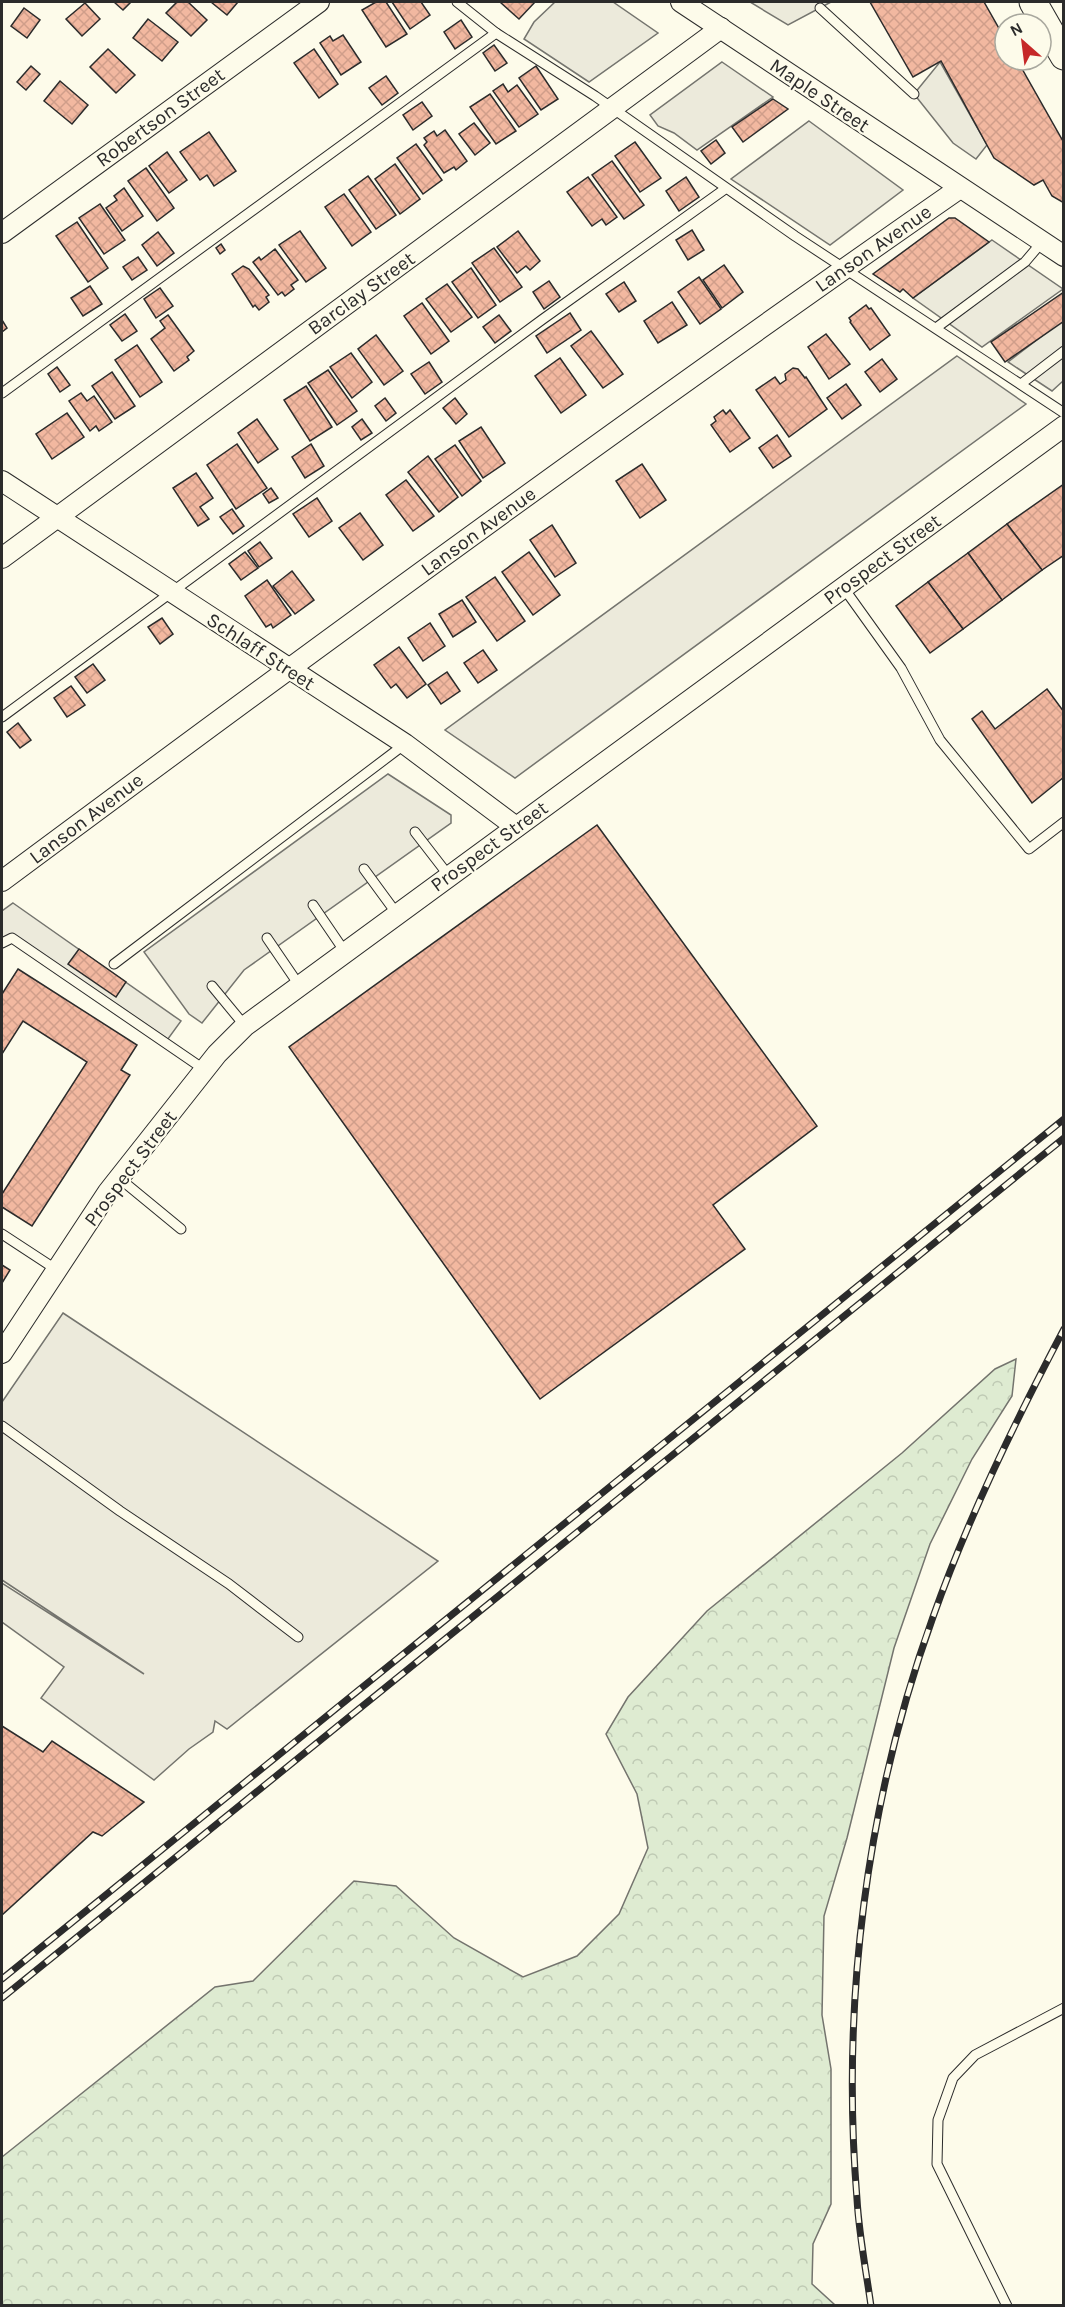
<svg xmlns="http://www.w3.org/2000/svg" width="1065" height="2307" viewBox="0 0 1065 2307" font-family="Karla,sans-serif">
  <defs>
    <pattern id="forest-crowns" width="20" height="18" patternUnits="userSpaceOnUse" patternTransform="scale(1.5)"><rect width="20" height="18" fill="#deebd1"/><path d="M2 6a3 3 0 1 1 6 0M12 15a3 3 0 1 1 6 0" fill="none" stroke="#bfcab4"/></pattern>
    <pattern id="building-cross-hatch" width="8" height="8" patternUnits="userSpaceOnUse" patternTransform="scale(1.5)"><rect width="8" height="8" fill="#f2b8a0"/><path d="M0 0l8 8M0 8l8-8" fill="none" stroke="#d09e8a"/></pattern>
  </defs>
  <rect width="100%" height="100%" fill="#fdfbea"/>
  <!-- forest -->
  <path fill="url(#forest-crowns)" stroke="#74746e" stroke-width="1.5" d="M1016,1359L1012,1396L972,1459L930,1544L894,1648L847,1838L824,1916L822,2015L831,2069V2204L813,2244L812,2284L835,2305H2V2157L215,1987L253,1981L354,1881L396,1886L454,1938L523,1977L577,1956L619,1914L648,1848L637,1794L606,1734L628,1697L707,1611L902,1453L995,1369Z"/>
  <!-- parking -->
  <g fill="#eceadb" stroke="#74746e" stroke-width="1.5">
    <path d="M555,2H613L658,33L589,82L524,39L534,22Z"/>
    <path d="M750,2H831L788,25Z"/>
    <path d="M722,62L773,97L697,150L674,133L658,126L650,115Z"/>
    <path d="M940,62L987,145L976,159L953,143L914,94Z"/>
    <path d="M809,121L903,190L830,245L731,179Z"/>
    <path d="M992,240L1063,289L982,347L913,298Z"/>
    <path d="M1063,320V381L1052,391L1008,362Z"/>
    <path d="M957,356L1026,404L515,778L445,730Z"/>
    <path d="M388,774L451,815V823L244,970L202,1023L189,1014L144,952Z"/>
    <path d="M13,903L181,1021L165,1043L12,938L2,943V911Z"/>
    <path d="M63,1313L438,1561L227,1729L215,1721L213,1732L189,1749L154,1780L41,1698L64,1667L2,1622V1583L144,1674L2,1580V1402Z"/>
  </g>
  <!-- building -->
  <g fill="url(#building-cross-hatch)" stroke="#2b2b2b" stroke-width="1.5">
    <path d="M114,2H131L123,10Z"/>
    <path d="M177,2H188L207,20L191,36L166,13Z"/>
    <path d="M211,2H238L227,15Z"/>
    <path d="M376,2H386L407,34L386,47L362,10Z"/>
    <path d="M392,2H421L430,15L410,29Z"/>
    <path d="M500,2H535L519,19Z"/>
    <path d="M870,2H984L1005,39V60H1017L1064,143V203L1052,196L1043,180L1034,185L994,158L941,61L913,77Z"/>
    <path d="M85,3L100,19L82,36L66,19Z"/>
    <path d="M24,8L40,20L27,38L11,26Z"/>
    <path d="M148,19L178,42L162,61L133,38Z"/>
    <path d="M461,20L472,37L455,49L444,32Z"/>
    <path d="M343,35L361,62L341,75L320,43L330,36L333,41Z"/>
    <path d="M494,45L507,63L495,71L483,53Z"/>
    <path d="M108,49L135,75L116,93L90,67Z"/>
    <path d="M314,49L338,84L319,98L294,63Z"/>
    <path d="M31,66L40,74L26,90L17,82Z"/>
    <path d="M536,66L558,99L541,110L519,78Z"/>
    <path d="M386,76L398,93L382,105L369,88Z"/>
    <path d="M60,81L88,105L72,124L44,101Z"/>
    <path d="M503,84L508,92L517,85L538,114L519,127L493,91Z"/>
    <path d="M490,94L516,131L496,144L470,107Z"/>
    <path d="M773,99L788,109L743,142L732,127Z"/>
    <path d="M422,102L432,116L413,130L403,115Z"/>
    <path d="M474,123L490,143L475,155L459,134Z"/>
    <path d="M445,130L467,161L456,170L454,167L444,173L424,145L427,142L424,138L434,131L437,136Z"/>
    <path d="M209,132L236,171L214,186L207,175L200,180L180,152Z"/>
    <path d="M716,140L725,153L711,164L701,151Z"/>
    <path d="M635,142L661,178L640,192L615,156Z"/>
    <path d="M416,144L442,180L423,194L397,158Z"/>
    <path d="M167,152L187,180L169,193L149,166Z"/>
    <path d="M612,161L644,205L624,219L592,175Z"/>
    <path d="M395,164L420,199L400,214L375,179Z"/>
    <path d="M146,168L174,208L157,221L128,181Z"/>
    <path d="M368,176L396,215L376,229L349,190Z"/>
    <path d="M588,177L617,217L606,225L602,219L592,226L567,192Z"/>
    <path d="M686,177L699,197L679,211L666,191Z"/>
    <path d="M124,188L143,216L122,231L106,208L117,200L114,196Z"/>
    <path d="M344,194L371,232L352,246L325,207Z"/>
    <path d="M100,204L125,240L104,254L79,218Z"/>
    <path d="M949,218H955L989,242L913,298L903,289L900,292L873,274Z"/>
    <path d="M77,222L108,268L88,282L56,236Z"/>
    <path d="M692,230L704,250L688,260L676,240Z"/>
    <path d="M300,231L326,268L306,282L279,245Z"/>
    <path d="M518,231L540,261L530,270L526,266L517,273L497,247Z"/>
    <path d="M158,232L174,253L157,266L142,245Z"/>
    <path d="M221,244L225,250L220,254L216,248Z"/>
    <path d="M494,248L522,287L500,302L472,263Z"/>
    <path d="M275,249L298,280L291,285L294,289L285,296L282,292L278,295L253,262L259,257L261,260Z"/>
    <path d="M138,257L147,270L132,280L123,267Z"/>
    <path d="M724,265L743,292L722,308L703,280Z"/>
    <path d="M243,266L249,269L269,295L266,297L269,302L259,310L255,305L253,307L232,274Z"/>
    <path d="M471,268L496,305L478,318L452,282Z"/>
    <path d="M699,277L721,309L700,324L678,292Z"/>
    <path d="M549,281L560,297L544,309L533,292Z"/>
    <path d="M624,282L636,301L619,312L606,294Z"/>
    <path d="M447,284L472,317L451,332L426,299Z"/>
    <path d="M90,286L102,304L83,316L71,298Z"/>
    <path d="M160,288L173,306L156,318L144,299Z"/>
    <path d="M1064,292V321L1005,362L991,342Z"/>
    <path d="M672,302L687,325L658,343L644,321Z"/>
    <path d="M422,303L449,341L431,354L404,316Z"/>
    <path d="M866,305L869,309L871,308L890,335L870,350L850,322L851,321L849,318Z"/>
    <path d="M570,313L581,330L547,353L536,336Z"/>
    <path d="M125,314L137,331L122,341L110,325Z"/>
    <path d="M168,315L194,351L187,357L189,360L174,371L151,339L165,328L160,321Z"/>
    <path d="M499,315L511,331L495,343L483,327Z"/>
    <path d="M2,320L7,328L2,332Z"/>
    <path d="M591,331L623,374L603,388L571,346Z"/>
    <path d="M826,334L850,364L829,379L808,347Z"/>
    <path d="M376,335L403,371L384,385L358,349Z"/>
    <path d="M137,345L162,382L140,397L115,360Z"/>
    <path d="M351,353L372,382L352,398L330,367Z"/>
    <path d="M560,358L586,395L561,413L535,376Z"/>
    <path d="M882,359L897,379L880,392L865,372Z"/>
    <path d="M429,362L442,382L425,394L411,374Z"/>
    <path d="M57,367L70,385L60,392L48,374Z"/>
    <path d="M793,368L798,369L805,378L806,377L827,409L789,437L756,390L775,377L780,384L786,380L785,374Z"/>
    <path d="M328,370L357,411L337,425L308,383Z"/>
    <path d="M112,372L135,406L115,419L92,386Z"/>
    <path d="M846,384L861,405L842,419L827,398Z"/>
    <path d="M306,386L332,427L310,441L284,400Z"/>
    <path d="M81,393L87,401L94,396L112,422L99,431L96,426L90,431L69,401Z"/>
    <path d="M385,398L396,413L386,421L375,406Z"/>
    <path d="M455,398L467,414L456,424L443,408Z"/>
    <path d="M723,410L726,414L730,410L750,438L730,452L711,425L716,421L714,417Z"/>
    <path d="M67,413L84,437L52,459L36,434Z"/>
    <path d="M257,419L278,449L258,463L238,433Z"/>
    <path d="M362,419L372,433L361,440L352,427Z"/>
    <path d="M481,427L505,463L483,478L459,441Z"/>
    <path d="M777,435L791,456L773,468L759,448Z"/>
    <path d="M237,444L267,488L236,509L207,465Z"/>
    <path d="M311,444L324,466L305,478L292,457Z"/>
    <path d="M455,445L481,481L462,496L435,459Z"/>
    <path d="M428,456L458,497L439,512L408,472Z"/>
    <path d="M642,464L666,500L640,518L616,481Z"/>
    <path d="M196,473L213,498L200,507L209,519L198,526L173,488Z"/>
    <path d="M406,480L434,516L413,531L386,495Z"/>
    <path d="M1064,484V555L1042,570L1007,524Z"/>
    <path d="M271,488L278,498L269,503L263,494Z"/>
    <path d="M317,498L332,521L309,537L293,514Z"/>
    <path d="M232,509L244,526L233,534L220,517Z"/>
    <path d="M360,513L383,545L363,560L339,528Z"/>
    <path d="M1007,524L1042,570L1002,600L968,553Z"/>
    <path d="M552,525L576,563L555,577L530,540Z"/>
    <path d="M260,542L272,558L259,567L248,551Z"/>
    <path d="M245,552L258,568L241,580L229,564Z"/>
    <path d="M529,552L560,595L533,615L502,572Z"/>
    <path d="M968,553L1002,600L963,629L928,582Z"/>
    <path d="M292,571L314,600L295,614L273,586Z"/>
    <path d="M495,577L525,621L497,641L466,597Z"/>
    <path d="M267,580L291,615L273,628L271,624L266,627L245,596Z"/>
    <path d="M928,582L963,629L930,653L896,606Z"/>
    <path d="M462,600L476,622L453,637L439,614Z"/>
    <path d="M162,618L173,634L160,644L148,627Z"/>
    <path d="M430,623L445,646L423,661L408,638Z"/>
    <path d="M399,647L426,684L407,698L396,684L391,688L374,665Z"/>
    <path d="M483,650L497,670L478,683L464,663Z"/>
    <path d="M93,664L105,680L87,693L75,677Z"/>
    <path d="M447,672L460,691L441,704L428,685Z"/>
    <path d="M71,686L85,705L67,717L54,698Z"/>
    <path d="M1047,689L1064,712V777L1032,803L972,719L982,711L995,729Z"/>
    <path d="M18,723L31,740L20,748L7,732Z"/>
    <path d="M597,825L817,1126L713,1205L745,1249L540,1399L289,1047Z"/>
    <path d="M79,949L126,982L116,997L68,964Z"/>
    <path d="M18,969L137,1045L121,1070L130,1075L32,1226L2,1207V1194L87,1062L23,1021L2,1054V994Z"/>
    <path d="M2,1265L10,1270L2,1283Z"/>
    <path d="M2,1726L43,1752L52,1741L144,1802L102,1836L93,1832L2,1915Z"/>
  </g>
  <g fill="none" stroke-linecap="round" stroke-linejoin="round">
    <defs>
      <g id="lane">
        <path d="M457,2L496,33L595,96L795,236L1064,413"/>
        <path d="M820,8L914,94"/>
        <path d="M936,328L1025,262L1042,242"/>
        <path d="M1021,384L1064,351"/>
        <path d="M2,393L496,33"/>
        <path d="M843,587L901,668L940,740L1029,849L1064,822"/>
        <path d="M2,717L543,319L725,189"/>
        <path d="M415,832L449,876"/>
        <path d="M364,869L397,914"/>
        <path d="M313,905L345,952"/>
        <path d="M267,938L299,985"/>
        <path d="M2,943L12,938L205,1070"/>
        <path d="M114,964L405,744"/>
        <path d="M212,986L245,1026"/>
        <path d="M119,1178L181,1229"/>
        <path d="M2,1234L57,1270"/>
        <path d="M2,1426L120,1511L229,1584L298,1637"/>
        <path d="M1007,2306L937,2164L938,2120L953,2078L975,2055L1064,2008"/>
      </g>
      <g id="street">
        <path d="M681,2L1064,256"/>
        <path d="M2,233L319,2"/>
        <path d="M2,481L405,744L516,827"/>
        <path d="M2,558L721,28"/>
        <path d="M2,881C318,646 636,413 960,188"/>
        <path d="M2,1353L108,1192L217,1054L245,1026L1064,426"/>
      </g>
      <path id="secondary" d="M1033,2L1064,56"/>
    </defs>
    <!-- lane casing -->
    <use href="#lane" stroke="#2b2b2b" stroke-width="11"/>
    <!-- street casing -->
    <use href="#street" stroke="#2b2b2b" stroke-width="22"/>
    <!-- secondary casing -->
    <use href="#secondary" stroke="#2b2b2b" stroke-width="29"/>
    <!-- lane -->
    <use href="#lane" stroke="#fdfbea" stroke-width="9"/>
    <!-- street -->
    <use href="#street" stroke="#fdfbea" stroke-width="20"/>
    <!-- secondary -->
    <use href="#secondary" stroke="#fdfbea" stroke-width="27"/>
    <defs>
      <g id="rail">
        <path d="M2,1979L1064,1119"/>
        <path d="M2,1998L1064,1138"/>
        <path d="M871,2306C866,2270 859,2235 857,2199C841,2004 866,1802 933,1617C968,1518 1015,1422 1064,1329"/>
      </g>
    </defs>
    <!-- rail casing -->
    <use href="#rail" stroke="#2b2b2b" stroke-width="7"/>
    <!-- rail -->
    <use href="#rail" stroke="#fdfbea" stroke-width="4.5" stroke-dasharray="14" stroke-linecap="butt"/>
  </g>
  <g text-anchor="middle" stroke-width="4.5" stroke-linejoin="round" paint-order="stroke">
    <!-- street labels -->
    <g font-size="20" fill="#2b2b2b" stroke="#fdfbea">
      <text transform="translate(820 95) rotate(34)" y="7">Maple Street</text>
      <text transform="translate(160 117) rotate(-36)" y="7">Robertson Street</text>
      <text transform="translate(873 248) rotate(-35)" y="7">Lanson Avenue</text>
      <text transform="translate(361 293) rotate(-36)" y="7">Barclay Street</text>
      <text transform="translate(478 531) rotate(-36)" y="7">Lanson Avenue</text>
      <text transform="translate(882 559) rotate(-36)" y="7">Prospect Street</text>
      <text transform="translate(261 651) rotate(33)" y="7">Schlaff Street</text>
      <text transform="translate(86 818) rotate(-37)" y="7">Lanson Avenue</text>
      <text transform="translate(489 846) rotate(-36)" y="7">Prospect Street</text>
      <text transform="translate(130 1168) rotate(-53)" y="7">Prospect Street</text>
    </g>
  </g>
  <!-- border -->
  <rect width="1065" height="2307" fill="none" stroke="#2b2b2b" stroke-width="6"/>
  <!-- north arrow -->
  <g transform="translate(1023 42) rotate(332)"><circle r="28" fill="#fdfbea" stroke="#a9a89e" stroke-width="1.5"/>
  <path d="M0-4.5L10 22L0 15L-10 22Z" fill="#c62828"/>
  <text y="-9" font-size="16" font-weight="bold" text-anchor="middle" fill="#2b2b2b">N</text>
  </g>
</svg>
